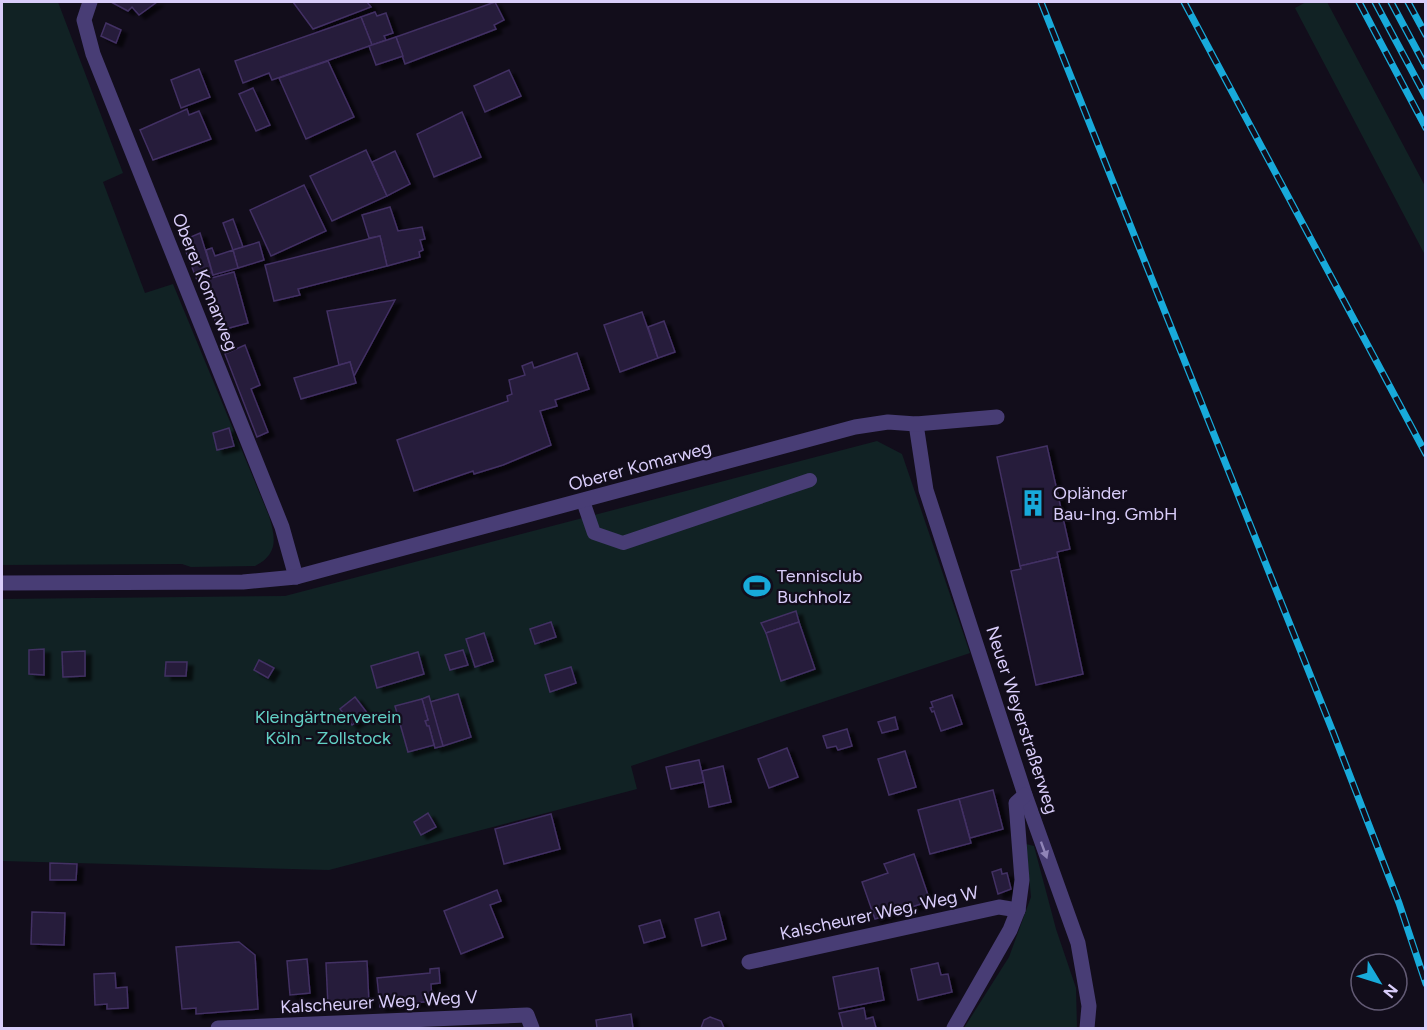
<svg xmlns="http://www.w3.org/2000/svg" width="1427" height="1030" viewBox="0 0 1427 1030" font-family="Figtree,sans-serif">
  <defs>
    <filter id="shadow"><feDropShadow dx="6" dy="4" stdDeviation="1.5" flood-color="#0009"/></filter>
  </defs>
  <rect width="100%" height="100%" fill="#120d1b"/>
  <!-- green -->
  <g fill="#112224">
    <path d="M2,2H58L123,173L103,182L145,293L173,284L269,516C276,539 278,554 255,566L191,567L182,564L2,565Z"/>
    <path d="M1306,2H1327L1425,186V255L1295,8Z"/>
    <path d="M877,441L902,454L970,653L631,766L637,789L329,870L2,861V599L285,596Z"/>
    <path d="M1026,844L1034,846L1056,929L1076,988L1077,1028H964L1009,957L1031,897Z"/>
  </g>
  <!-- building -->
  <g fill="#261b3a" stroke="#423064" stroke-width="1.5" filter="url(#shadow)">
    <path d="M111,2H157L139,15L132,7L128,11Z"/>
    <path d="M293,2H367L371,7L313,29Z"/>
    <path d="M495,2L504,20L494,25L496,29L405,64L396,37Z"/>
    <path d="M375,12L377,16L386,13L393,33L384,36L386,40L372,45L361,17Z"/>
    <path d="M361,17L372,45L272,80L269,73L243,83L235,61Z"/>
    <path d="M106,23L121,30L116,43L101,36Z"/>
    <path d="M396,37L403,56L376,65L369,46Z"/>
    <path d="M328,61L354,117L306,139L279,78Z"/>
    <path d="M199,69L210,97L181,108L171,80Z"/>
    <path d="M509,70L521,96L485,112L474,86Z"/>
    <path d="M253,88L270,125L256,131L239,94Z"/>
    <path d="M187,109L189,115L199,111L211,139L153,160L140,130Z"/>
    <path d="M462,112L481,157L434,177L417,134Z"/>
    <path d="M366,150L387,196L332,221L310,176Z"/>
    <path d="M395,151L410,184L387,196L372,162Z"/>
    <path d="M304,185L326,231L271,256L250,210Z"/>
    <path d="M390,207L398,231L422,227L425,239L420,240L423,250L419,252L420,257L387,266L380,236L369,238L362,215Z"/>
    <path d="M233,219L243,247L233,250L223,223Z"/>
    <path d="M200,233L213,275L197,280L183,244L186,239Z"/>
    <path d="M380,236L387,266L298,289L300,295L274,301L265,265Z"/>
    <path d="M259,242L264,260L238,268L233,250Z"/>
    <path d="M212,248L215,256L233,250L238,268L213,275L206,250Z"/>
    <path d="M234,272L248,323L218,331L204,280Z"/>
    <path d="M395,300L354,376L350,362L339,365L327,311Z"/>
    <path d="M642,312L658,358L620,372L604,325Z"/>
    <path d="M664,321L675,352L658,358L648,327Z"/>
    <path d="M245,345L260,385L251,389L268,432L257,437L225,354Z"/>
    <path d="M577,353L589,389L555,400L557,406L540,411L551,445L503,465L474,474L473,471L414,491L397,440L508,401L507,396L512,394L509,380L525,375L522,366L532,362L534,368Z"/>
    <path d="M350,362L356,383L301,399L294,378Z"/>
    <path d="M229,428L234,446L217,450L213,433Z"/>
    <path d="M1047,446L1070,549L1057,552L1058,557L1020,566L997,457Z"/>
    <path d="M1058,557L1083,674L1036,685L1011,571L1021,569L1020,566Z"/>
    <path d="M796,611L799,622L766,633L761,623Z"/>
    <path d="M551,622L556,637L535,644L530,629Z"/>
    <path d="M799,622L815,669L781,681L766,633Z"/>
    <path d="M484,633L493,661L475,667L466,639Z"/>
    <path d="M44,649V675L29,674V650Z"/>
    <path d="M463,650L468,665L450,670L445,655Z"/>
    <path d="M85,651V676L63,677L62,652Z"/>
    <path d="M418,652L424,674L377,688L371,666Z"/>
    <path d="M259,660L274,668L268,678L254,670Z"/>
    <path d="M166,662H187L186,676H165Z"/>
    <path d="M571,667L576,683L550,692L545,675Z"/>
    <path d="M458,694L471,737L443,746L430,702Z"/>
    <path d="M952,695L962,724L941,731L934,711L932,712L930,708L933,707L931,702Z"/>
    <path d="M429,696L443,746L435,748L429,726H427L425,721L428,720L422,699Z"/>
    <path d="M355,697L368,714L352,725L340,709Z"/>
    <path d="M422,699L428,720L425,721L427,726H429L434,745L408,752L395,706Z"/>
    <path d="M895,717L898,729L882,733L878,722Z"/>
    <path d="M847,729L852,746L838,750L836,746L827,748L823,736Z"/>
    <path d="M787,748L798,777L769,788L758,759Z"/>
    <path d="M905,751L916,787L889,795L878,759Z"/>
    <path d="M699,760L704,782L671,789L666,767Z"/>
    <path d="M723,766L731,802L709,807L702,771Z"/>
    <path d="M993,790L1003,829L970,838L959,799Z"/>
    <path d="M959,799L971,843L930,854L918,810Z"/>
    <path d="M428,813L436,827L421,835L414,822Z"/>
    <path d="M551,814L560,849L504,864L495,829Z"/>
    <path d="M914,854L930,901L875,919L862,882L888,873L884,864Z"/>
    <path d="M50,863L77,864L76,880H50Z"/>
    <path d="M1001,869L1002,874L1007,873L1011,889L998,894L992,872Z"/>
    <path d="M497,890L501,901L490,905L503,937L461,954L444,911Z"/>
    <path d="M32,912L65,913L64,945L31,944Z"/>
    <path d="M719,912L726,939L702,946L695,919Z"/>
    <path d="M660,920L665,937L644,943L639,926Z"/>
    <path d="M239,942L255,955L258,1009L196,1014V1008L182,1009L176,947Z"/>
    <path d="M307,959L310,993L290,995L287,961Z"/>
    <path d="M367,961L369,1004L328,1006L326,963Z"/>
    <path d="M938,963L941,975L948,974L952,992L918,1000L911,969Z"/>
    <path d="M439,968L440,983L431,984L432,1001L380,1007L377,978L430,973V969Z"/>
    <path d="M878,968L884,1000L839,1009L833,977Z"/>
    <path d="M115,973L116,988L127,987L128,1008L107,1009V1004L95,1005L94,974Z"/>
    <path d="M864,1008L866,1019L873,1017L876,1028H843L839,1013Z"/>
    <path d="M631,1014L633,1028H597L596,1020Z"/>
    <path d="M710,1017L721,1021L724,1028H737H701L704,1020Z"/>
  </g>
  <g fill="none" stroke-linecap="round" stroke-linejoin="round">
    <!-- lane -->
    <path stroke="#483d75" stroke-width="14" d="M583,501L594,533L623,543L810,480"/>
    <!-- street -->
    <g stroke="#483d75" stroke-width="15">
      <path d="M90,2L84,20L93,54L282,527L296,577"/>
      <path d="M916,424L926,490L1025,795L1078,943L1089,1006L1087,1028"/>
      <path d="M2,583L243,582L296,577L855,427L888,422L916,424L997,417"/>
      <path d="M749,962L999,907L1018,910"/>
      <path d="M218,1028L527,1015L532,1028"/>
      <path d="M954,1028L1010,930L1018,910L1022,880L1016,803L1025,795"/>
    </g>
    <defs>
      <g id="rail">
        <path d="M1041,2L1333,732L1399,903L1426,984"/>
        <path d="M1184,2L1426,454"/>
        <path d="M1359,2L1426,128"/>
        <path d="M1375,2L1426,97"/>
        <path d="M1391,2L1426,67"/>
        <path d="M1408,2L1426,35"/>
      </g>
    </defs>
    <!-- rail casing -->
    <use href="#rail" stroke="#18aada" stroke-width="7"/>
    <!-- rail -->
    <use href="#rail" stroke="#120d1b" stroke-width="4.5" stroke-dasharray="14" stroke-linecap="butt"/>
  </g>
  <!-- one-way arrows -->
  <defs><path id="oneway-solid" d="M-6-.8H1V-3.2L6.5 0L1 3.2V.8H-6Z" transform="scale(1.5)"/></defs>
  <use fill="#9085b8" href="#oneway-solid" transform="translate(1044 850) rotate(70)"/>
  <!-- icons -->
  <defs>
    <symbol id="building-bare" viewBox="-9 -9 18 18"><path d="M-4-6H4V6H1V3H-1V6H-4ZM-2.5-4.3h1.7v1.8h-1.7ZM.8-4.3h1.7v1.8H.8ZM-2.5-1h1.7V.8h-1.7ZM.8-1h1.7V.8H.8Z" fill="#18aada" stroke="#120d1b" stroke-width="2.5" paint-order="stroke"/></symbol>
    <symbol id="stadium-bare" viewBox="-9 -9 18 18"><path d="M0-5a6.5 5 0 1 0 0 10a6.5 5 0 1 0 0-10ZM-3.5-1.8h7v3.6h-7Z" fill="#18aada" stroke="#120d1b" stroke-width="2.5" paint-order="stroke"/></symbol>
  </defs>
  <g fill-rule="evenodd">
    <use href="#building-bare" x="1014" y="484" width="38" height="38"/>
    <use href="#stadium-bare" x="738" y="567" width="38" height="38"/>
  </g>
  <g text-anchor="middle" stroke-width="4.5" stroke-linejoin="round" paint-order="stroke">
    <!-- street labels -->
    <g font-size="18" fill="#d9cdfa" stroke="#120d1b">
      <text transform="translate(205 282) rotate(68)" y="6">Oberer Komarweg</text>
      <text transform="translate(640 466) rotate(-15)" y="6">Oberer Komarweg</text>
      <text transform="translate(1022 720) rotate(72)" y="6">Neuer Weyerstraßerweg</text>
      <text transform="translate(879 913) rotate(-12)" y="6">Kalscheurer Weg, Weg W</text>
      <text transform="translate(379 1002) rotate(-3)" y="6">Kalscheurer Weg, Weg V</text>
    </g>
    <!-- poi labels -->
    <g font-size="18" fill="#d9cdfa" stroke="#120d1b" text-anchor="start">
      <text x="1053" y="499">Opländer<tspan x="1053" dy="21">Bau-Ing. GmbH</tspan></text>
      <text x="777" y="582">Tennisclub<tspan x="777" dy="21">Buchholz</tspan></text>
    </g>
    <!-- park labels -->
    <g font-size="18" fill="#62d0c5" stroke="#120d1b">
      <text x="328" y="723">Kleingärtnerverein<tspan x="328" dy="21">Köln - Zollstock</tspan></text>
    </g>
  </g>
  <!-- border -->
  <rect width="1427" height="1030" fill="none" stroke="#d9cdfa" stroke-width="6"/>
  <!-- north arrow -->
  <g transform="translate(1379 982) rotate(128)"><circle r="28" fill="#120d1b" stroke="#625a74" stroke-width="1.5"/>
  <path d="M0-4.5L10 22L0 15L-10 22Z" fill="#18aada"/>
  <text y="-9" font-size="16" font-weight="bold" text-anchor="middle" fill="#d9cdfa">N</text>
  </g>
</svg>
